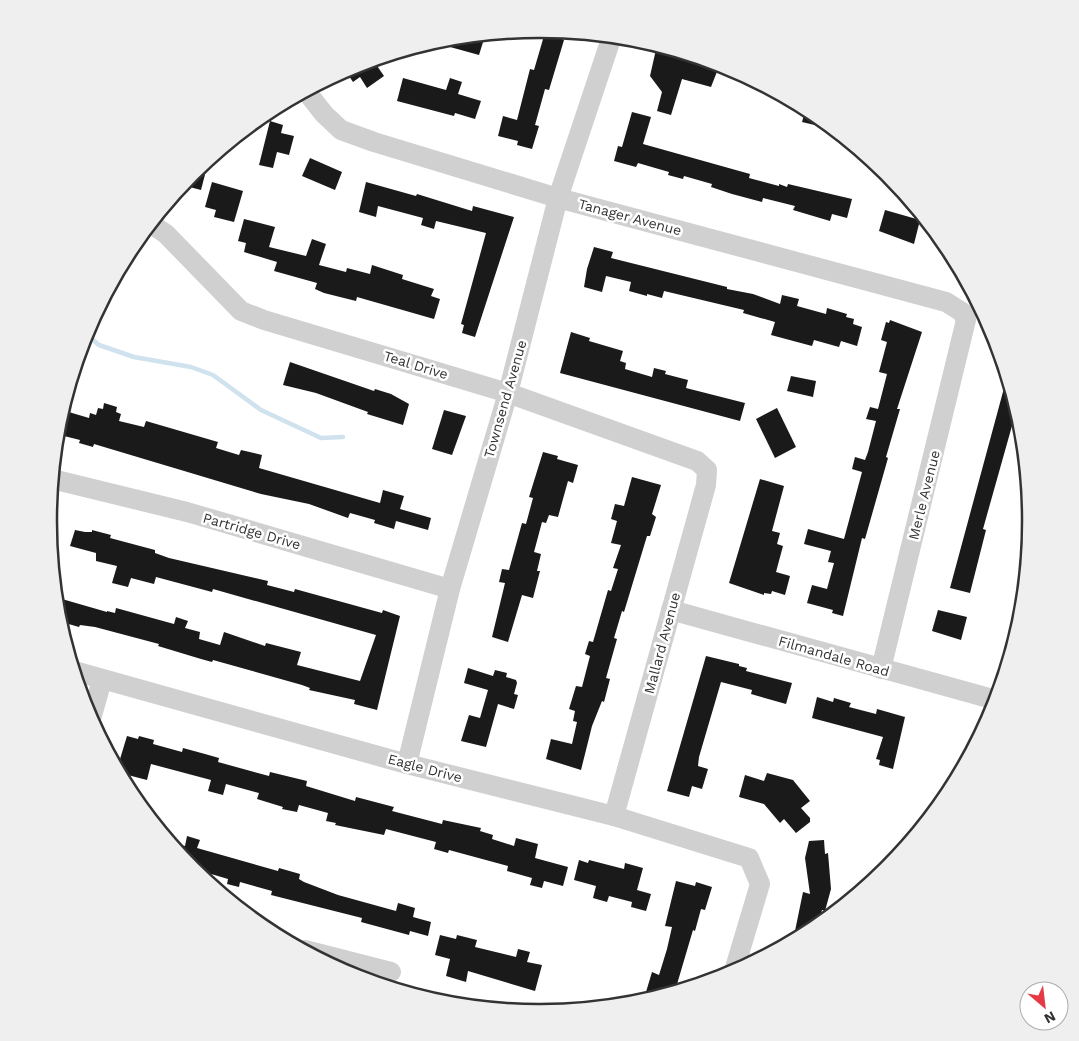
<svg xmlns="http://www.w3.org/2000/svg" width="1079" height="1041" viewBox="0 0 1079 1041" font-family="'Work Sans',sans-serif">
  <rect width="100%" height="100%" fill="#fff"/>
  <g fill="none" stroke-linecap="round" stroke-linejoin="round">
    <!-- stream -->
    <path stroke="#cfe2ee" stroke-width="4.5" d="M85,333L99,345L134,357L191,367L213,375L261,410L321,438L343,437"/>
  </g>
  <!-- building -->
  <g fill="#1a1a1a">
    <path d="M546,29L564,31L562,39L564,40L549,90L545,89L535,125L539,126L532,149L517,145L518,141L498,136L503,116L517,120L530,69L534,70Z"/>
    <path d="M472,35L484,39L479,55L432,42Z"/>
    <path d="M657,45L720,64L711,87L682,79L671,115L657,111L662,92L650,76Z"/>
    <path d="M373,60L384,76L367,88L360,77L353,82L345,70Z"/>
    <path d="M403,78L446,90L450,78L462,82L458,94L481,101L475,119L455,113L454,116L397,101Z"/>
    <path d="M806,108L813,112L836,130L802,122Z"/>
    <path d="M632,112L651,117L643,144L750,174L749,178L779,186V184L787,187L788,184L852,199L847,218L832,214L830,221L793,210L795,206L763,198L762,202L732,194L711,187L712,184L684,176L683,179L668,175L669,172L638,163L636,167L614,161L618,146L622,147Z"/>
    <path d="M270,121L283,125L281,133L294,136L289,155L277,152L273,168L259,165Z"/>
    <path d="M310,158L342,172L335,190L302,176Z"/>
    <path d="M209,159L201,190L182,185L192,173Z"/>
    <path d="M212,182L243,191L234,222L214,217L216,210L205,207Z"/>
    <path d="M366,182L416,196L417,194L472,211L473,206L514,217L475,337L462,333L464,325L461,324L486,233L436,221L434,229L421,225L423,218L378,206L376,217L359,212Z"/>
    <path d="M885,210L920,220L914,244L879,231Z"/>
    <path d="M244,219L275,227L269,247L306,256L312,239L326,244L319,265L346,272L347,268L370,274L372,265L403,275L402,279L434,289L431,296L440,299L434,319L357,297L356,301L324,293L315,289L317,283L274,271L277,262L244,252L246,243L238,241Z"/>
    <path d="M594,247L613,252L611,258L727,287V289L753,294L780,304L782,295L799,299L797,306L826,314L827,308L847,314L846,317L854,319L853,324L862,327L857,346L841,341L839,347L814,340L812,346L771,335L775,322L743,313L744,310L664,291L662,298L647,294V296L629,291L631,282L606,276L602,292L584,287L587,269Z"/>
    <path d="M890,320L922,332L897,409H900L886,457L888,458L865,539L862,538L843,616L832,613L833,610L807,603L812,585L827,589L834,563L828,562L831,551L804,544L808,529L844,539L862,472L852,469L855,457L865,460L868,452L876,421L866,419L870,407L878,409L887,374L879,372L887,342L881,340L886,322L889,323Z"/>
    <path d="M571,332L590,338L589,341L623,351L620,361L626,363L625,369L652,377L654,368L666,371L665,374L688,380L686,388L745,403L740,421L560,373Z"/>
    <path d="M290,362L374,391L375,389L391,394L409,404L403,425L367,414L368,412L316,393L283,385Z"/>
    <path d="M791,376L816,381L813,397L787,391Z"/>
    <path d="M1007,377L1017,408L983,529L986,530L970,593L950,588Z"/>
    <path d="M104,403L117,407L116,412L121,414L119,421L144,427L146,421L218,442L216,448L239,455L241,450L262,455L259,468L380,503L383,490L404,496L400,509L431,518L428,530L396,521L394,529L374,523L375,520L350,513L348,518L309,504L261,494L94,444L93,447L79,443L80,440L56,434L62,410L89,418L90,413L96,415L98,408L103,409Z"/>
    <path d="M777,408L796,447L775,458L756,419Z"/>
    <path d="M444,410L466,416L452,455L432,449Z"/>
    <path d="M543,452L558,456L557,459L578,465L573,483L568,481L558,517L549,515L546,523L542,522L534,552L541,554L537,571H540L533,598L522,595L508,642L492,637L505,583L499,582L502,569L509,570L522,523L526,524L533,498L529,497Z"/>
    <path d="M632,477L661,485L652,514L656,517L650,536H647L624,612L622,611L614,638L617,639L606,678L610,679L604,702L602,701L592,726L581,770L546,759L551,739L572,744L577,722L573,721L575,711L569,709L576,686L582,687L590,656L585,654L589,641L593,642L608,590L611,591L618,569L613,568L621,545L611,543L617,521L611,519L615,504L624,506Z"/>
    <path d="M760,479L784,486L772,531L780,533L777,544L783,546L776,572L790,576L785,595L772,591L771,594L764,593V595L729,583Z"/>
    <path d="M75,530L85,532H92V530L111,535L110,538L155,550V553L169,558L268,581L267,585L294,592L295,589L382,613L383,610L400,616L377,710L354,704L355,700L309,690L310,688L302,685L213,660L212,662L201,659L158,646L159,644L95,627L80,625L79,627L58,621L55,597L107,612V611L115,613L116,608L174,624L176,617L188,621L185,628L200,632L199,639L220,645L224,632L265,646L266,643L301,652L297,665L360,681L376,635L213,589L212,592L156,577L154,584L131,578L128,587L112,583L117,566L96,561V553L70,546Z"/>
    <path d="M938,610L967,617L961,640L932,631Z"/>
    <path d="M706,656L739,664V666L747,668L746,671L792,683L786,704L751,694L752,690L721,682L699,757L698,766L708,769L702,789L692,786L689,797L667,791Z"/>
    <path d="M468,668L493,676L495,670L507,673L506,677L516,680L517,683L514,694L518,695L514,709L498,704L486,747L461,741L469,715L480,718L488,690L464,683Z"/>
    <path d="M817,697L833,702L834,698L851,703L849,707L876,714L877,709L905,717L893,769L879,765L880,760L876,759L883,737L812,718Z"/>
    <path d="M127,736L138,739L139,736L154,740L153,744L182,752L183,748L205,754L219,758L218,762L269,776L270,772L307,781L306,786L355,801L356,797L394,807L392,811L442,824L443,820L481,828L480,831L493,835L492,839L514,846L516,838L538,844L535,858L568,867L563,886L544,881L542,888L530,885L532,878L507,871L508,866L449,850L448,853L434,849L436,842L386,829L384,835L335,825L336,823L326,821L328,813L299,805L297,812L282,809L283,807L257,799L259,793L226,784L223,795L208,791L211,780L151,764L147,780L120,773L117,769Z"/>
    <path d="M767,773L793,780L810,801L801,808L810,818V822L796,833L784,819L780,823L764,804L739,797L745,775L764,781Z"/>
    <path d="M187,836L200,840L197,848L278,871L279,868L300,874L299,879L304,882L338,895L396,911L398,903L415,908L413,917L431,922L428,936L410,931L409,935L361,922L362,918L271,895L272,891L240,882L239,887L227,884L228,879L191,868L170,842L185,846Z"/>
    <path d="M824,840L825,854L828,853L831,889L825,911L822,910L818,925L805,934L795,931L803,892L810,894L805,858L809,841Z"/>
    <path d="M579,860L588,863L589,860L624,869L625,863L643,868L637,890L651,894L646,911L631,907L632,902L609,896L607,902L593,898L596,886L574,880Z"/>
    <path d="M676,881L695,886L696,882L712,887L705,910L701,909L695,931L693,930L675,991L659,996L646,992L652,972L659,975L667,949L672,927L665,926Z"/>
    <path d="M440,935L456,939L457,935L477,940L475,947L516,957L518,949L530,952L527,962L542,965L535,991L468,971L466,982L446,976L450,959L435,955Z"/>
  </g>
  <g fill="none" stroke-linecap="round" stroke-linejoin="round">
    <!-- minor -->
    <g stroke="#d0d0d0" stroke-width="20">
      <path d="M306,91L324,114L341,130L374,142L558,198L946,302L962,312L966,320L881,669"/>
      <path d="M150,223L166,234L241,311L264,320L508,393L697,461L707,470L706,485L614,816"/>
      <path d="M52,479L187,512L450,589"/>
      <path d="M671,610L996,700"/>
      <path d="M74,671L407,764L614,816L749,858L760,884L734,971"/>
      <path d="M91,719L102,680"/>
      <path d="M407,764L450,589L508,393L558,198L612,36"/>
      <path d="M305,950L391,972"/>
    </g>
  </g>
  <g text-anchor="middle" stroke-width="5" stroke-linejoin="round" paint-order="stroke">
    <!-- street labels -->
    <g font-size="14" fill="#333" stroke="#fff">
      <text transform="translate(630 217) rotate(15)" y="5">Tanager Avenue</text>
      <text transform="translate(416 365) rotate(17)" y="5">Teal Drive</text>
      <text transform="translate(505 399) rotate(-74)" y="5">Townsend Avenue</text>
      <text transform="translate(924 495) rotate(-76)" y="5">Merle Avenue</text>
      <text transform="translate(252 531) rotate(16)" y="5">Partridge Drive</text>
      <text transform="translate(662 643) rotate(-75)" y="5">Mallard Avenue</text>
      <text transform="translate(834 656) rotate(16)" y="5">Filmandale Road</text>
      <text transform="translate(425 768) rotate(15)" y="5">Eagle Drive</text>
    </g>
  </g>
  <!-- crop -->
  <path d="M0 0H1079V1041H0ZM539 38H540A482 482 0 0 1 1022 520V522A482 482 0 0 1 540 1004H539A482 482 0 0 1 57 522V520A482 482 0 0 1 539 38Z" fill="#efefef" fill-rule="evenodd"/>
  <path fill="none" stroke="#333" stroke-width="2.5" d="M539 38H540A482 482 0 0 1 1022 520V522A482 482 0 0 1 540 1004H539A482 482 0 0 1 57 522V520A482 482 0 0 1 539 38Z"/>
  <!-- north arrow -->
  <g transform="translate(1044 1006) rotate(152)"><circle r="24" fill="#ffffff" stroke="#adadad"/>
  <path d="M0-4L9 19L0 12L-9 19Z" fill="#e63946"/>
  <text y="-8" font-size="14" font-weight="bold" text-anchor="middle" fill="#333333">N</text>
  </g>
</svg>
